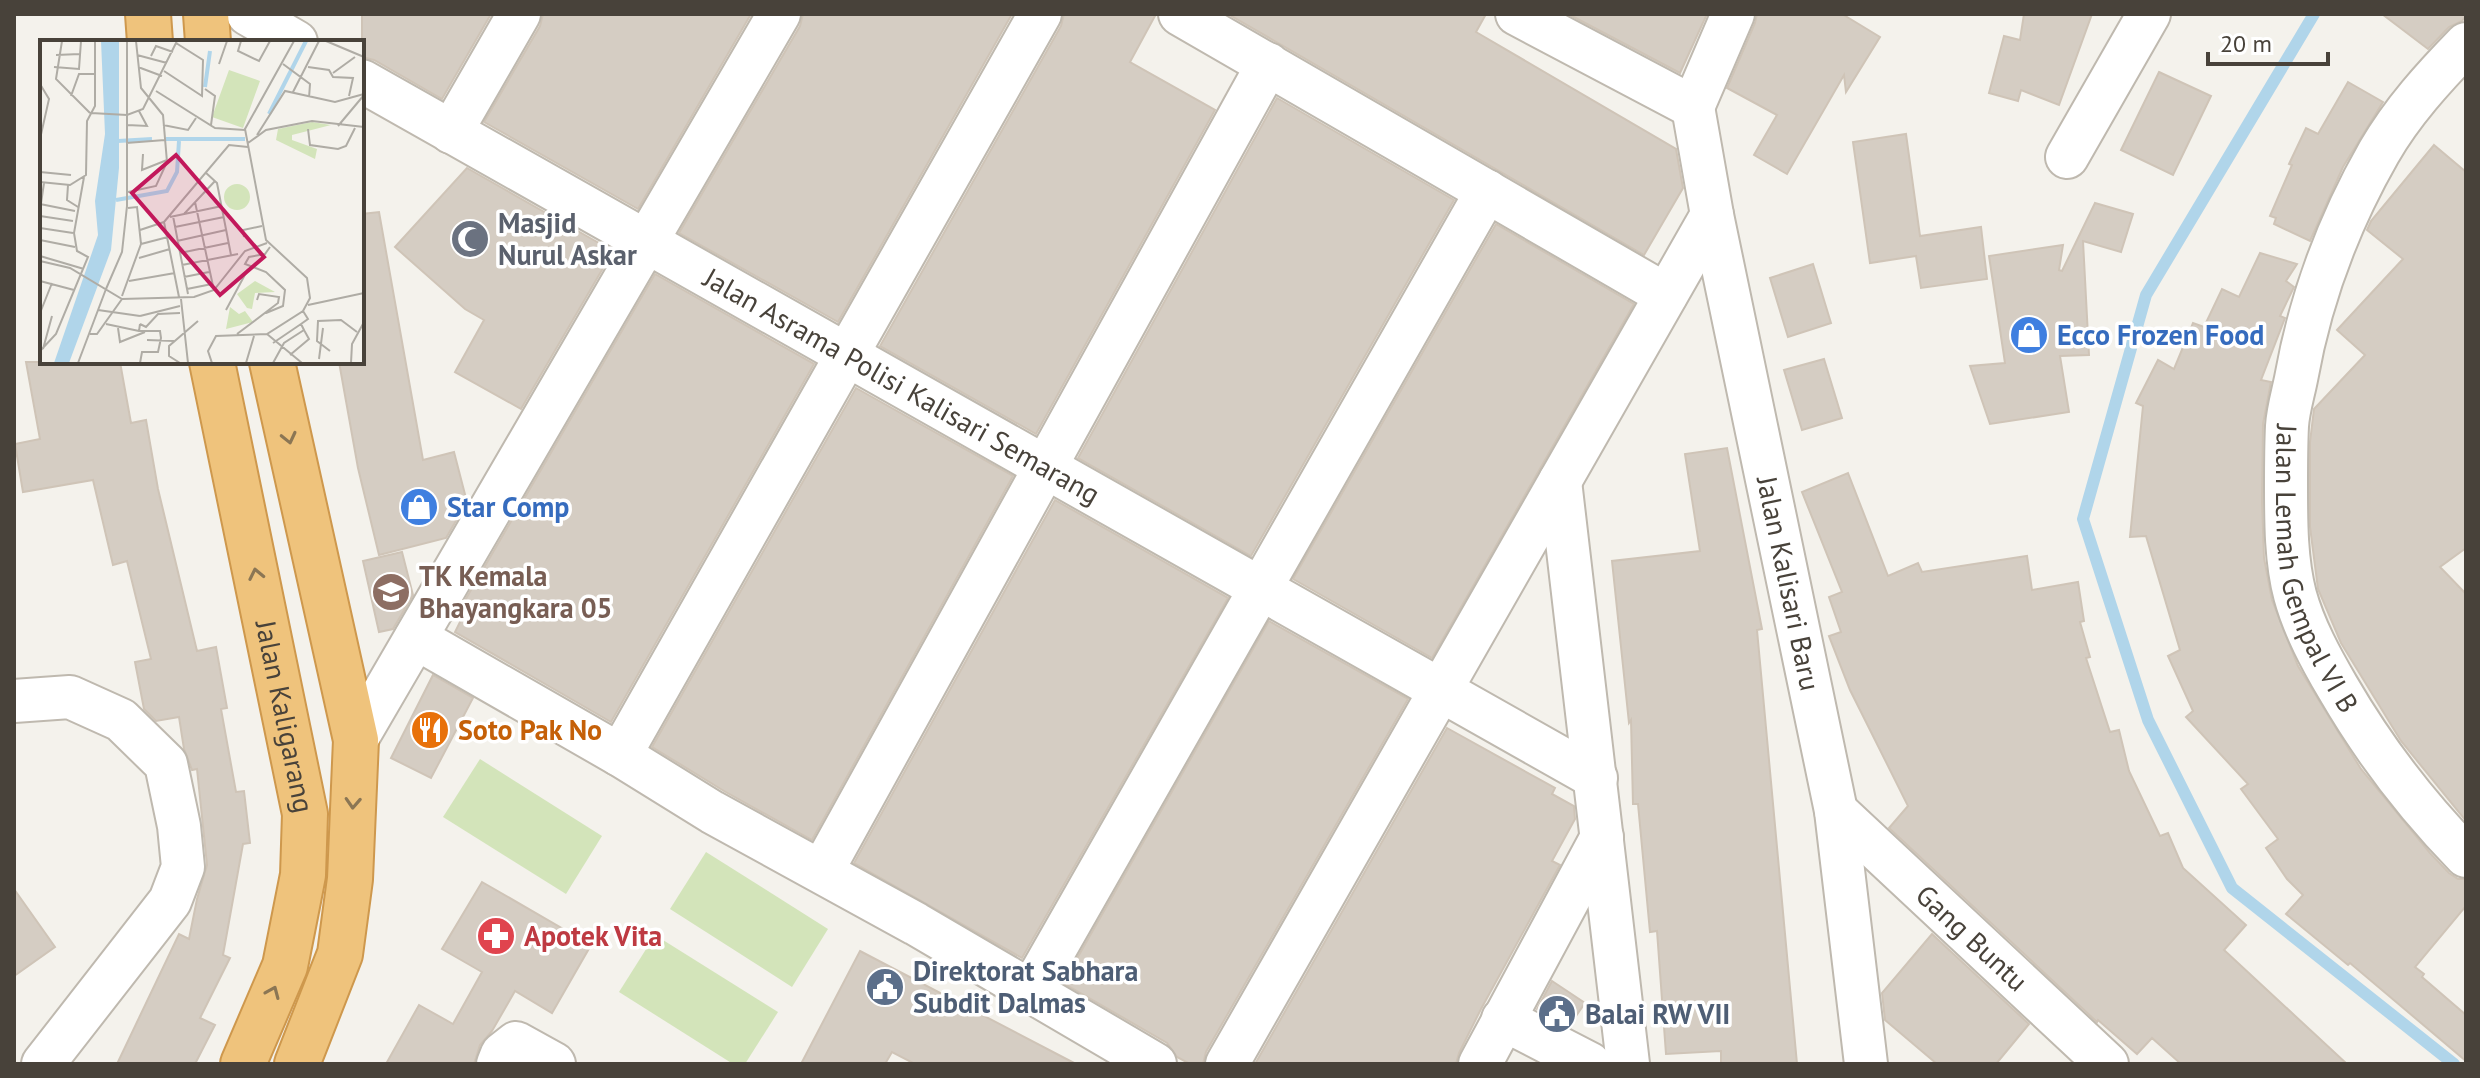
<svg xmlns="http://www.w3.org/2000/svg" width="2480" height="1078" viewBox="0 0 2480 1078" font-family="'PT Sans',sans-serif">
  <rect width="100%" height="100%" fill="#f4f2ec"/>
  <!-- grass -->
  <g fill="#d3e4ba">
    <path d="M480,759L602,836L566,894L443,817Z"/>
    <path d="M706,852L828,929L792,987L670,909Z"/>
    <path d="M655,935L778,1012L745,1064H733L619,992Z"/>
  </g>
  <g fill="none" stroke-linecap="round" stroke-linejoin="round">
    <!-- stream -->
    <path stroke="#b0d5ea" stroke-width="12" d="M2314,14L2146,295L2083,519L2148,720L2232,888L2454,1064"/>
  </g>
  <!-- building -->
  <g fill="#d5cdc3" stroke="#cfc4b7" stroke-width="2">
    <path d="M362,14H491L442,99L374,60L362,57Z"/>
    <path d="M543,14H751L638,209L484,122L540,26Z"/>
    <path d="M803,14H1012L838,322L679,233L800,26Z"/>
    <path d="M1064,14H1156L1130,62L1215,110L1036,434L880,346L1061,26Z"/>
    <path d="M1228,14H1486L1476,32L1676,149L1683,188L1644,255Z"/>
    <path d="M1568,14H1707L1680,73Z"/>
    <path d="M1757,14H1842L1880,37L1846,92L1844,75L1787,174L1754,155L1777,115L1727,88L1755,23Z"/>
    <path d="M2024,14H2092L2059,105L2021,90L2018,101L1989,93L2004,36L2020,40Z"/>
    <path d="M2382,14H2466V16L2462,21L2449,27L2428,49Z"/>
    <path d="M2159,72L2211,96L2173,175L2121,150Z"/>
    <path d="M2348,82L2383,102L2343,167L2310,241L2274,224L2276,218L2270,216L2292,165L2289,164L2306,128L2318,134Z"/>
    <path d="M1277,98L1454,200L1251,556L1078,458Z"/>
    <path d="M1906,134L1920,236L1981,227L1987,279L1921,288L1916,256L1870,263L1853,142Z"/>
    <path d="M2434,145L2466,172V548L2440,567L2466,594V821L2401,741L2341,643L2318,589L2310,527V442L2314,409L2365,355L2337,330L2403,259L2367,230L2371,221Z"/>
    <path d="M467,168L613,251L521,409L455,372L484,320L465,309L395,247Z"/>
    <path d="M2095,203L2133,214L2121,252L2083,241L2089,355L2060,356L2069,412L1990,424L1970,366L2005,363L1989,256L2063,245L2059,270L2062,271Z"/>
    <path d="M379,212L423,460L454,452L467,502L446,538L379,555L358,468L339,362H362V214Z"/>
    <path d="M1496,224L1634,304L1432,658L1293,579Z"/>
    <path d="M2260,253L2297,264L2286,281L2294,287L2280,316L2285,318L2261,380L2271,382L2263,424L2262,501L2264,558L2272,600L2298,666L2361,769L2430,853L2449,873L2458,879H2466V906L2415,967L2424,974L2422,977L2466,1015V1061L2350,963L2348,965L2286,914L2303,895L2287,879L2266,848L2278,839L2241,789L2248,784L2186,717L2193,711L2168,656L2180,650L2146,536L2130,537L2143,406L2136,403L2158,360L2174,369L2193,323L2204,327L2222,289L2239,297Z"/>
    <path d="M1813,264L1831,323L1788,337L1770,278Z"/>
    <path d="M655,274L814,364L611,722L455,632L465,612L457,614Z"/>
    <path d="M1824,359L1842,418L1802,430L1784,370Z"/>
    <path d="M26,362H120L131,423L146,420L158,489L197,651L216,647L227,708L221,709L236,792L244,791L250,843L243,844L223,955L230,958L200,1018L215,1025L195,1064H117L179,934L189,939L197,899L207,865L197,769L192,770L184,749L179,717L156,721L144,709L135,662L151,659L127,561L113,565L93,480L23,492L15,444L40,439Z"/>
    <path d="M856,388L1013,476L812,840L724,791L652,747Z"/>
    <path d="M1727,448L1762,629L1757,630L1797,1064H1721V1051L1666,1054L1657,931L1650,932L1638,804H1633L1631,720L1629,723L1612,561L1700,551L1685,454Z"/>
    <path d="M1848,473L1888,576L1918,563L1922,572L2027,556L2032,590L2078,582L2084,621L2080,622L2090,657L2086,658L2110,732L2119,730L2129,771L2160,836L2168,833L2183,868L2246,925L2224,950L2347,1064H2181L2152,1038L2137,1054L2098,1020L2097,1022L1889,828L1908,806L1850,690L1829,636L1841,632L1829,597L1842,592L1802,492Z"/>
    <path d="M1055,500L1228,598L1022,958L854,863Z"/>
    <path d="M402,552L413,595L393,629L379,632L363,561Z"/>
    <path d="M1269,621L1408,699L1206,1052L1203,1064H1190L1177,1057L1167,1043L1063,983Z"/>
    <path d="M433,675L473,698L431,778L391,758Z"/>
    <path d="M1447,728L1555,788L1552,794L1574,806L1575,819L1552,861L1560,865L1481,1009L1459,1053L1456,1064H1255Z"/>
    <path d="M482,882L591,945L552,1013L515,991L492,1031L480,1045L474,1064H386L419,1005L453,1024L482,972L442,949Z"/>
    <path d="M14,889L55,947L14,976Z"/>
    <path d="M1932,934L2029,1024L1996,1064H1937L1885,1020L1882,993Z"/>
    <path d="M860,951L1076,1064H915L892,1052L885,1064H801Z"/>
    <path d="M1552,981L1585,1003L1569,1026L1537,1009Z"/>
  </g>
  <g fill="none" stroke-linecap="round" stroke-linejoin="round">
    <defs>
      <g id="minor">
        <path d="M248,14L296,42"/>
        <path d="M1180,14L1666,295"/>
        <path d="M1517,14L1693,107"/>
        <path id="s1" d="M2466,44C2434,77 2402,112 2379,152C2339,222 2310,300 2296,379C2293,394 2288,410 2287,426C2286,446 2286,467 2286,487C2286,522 2286,561 2295,595C2304,628 2321,659 2338,688C2374,750 2416,805 2466,856"/>
        <path id="s2" d="M362,81L1596,778"/>
        <path id="s3" d="M1693,107L1712,215L1836,811L1866,1064"/>
        <path d="M1693,107L1733,14"/>
        <path d="M451,132L519,14"/>
        <path d="M2067,157L2149,14"/>
        <path d="M1560,481L1628,1064"/>
        <path d="M416,638L620,755L712,812L916,924L1155,1064"/>
        <path d="M14,701L70,697L121,720L166,764L179,826L183,867L170,901L43,1064"/>
        <path d="M356,740L779,14"/>
        <path d="M620,755L1040,14"/>
        <path id="s4" d="M1836,811L2107,1064"/>
        <path d="M822,871L1268,64"/>
        <path d="M1031,991L1487,191"/>
        <path d="M1503,1019L1590,1064"/>
        <path d="M498,1064L502,1054L516,1043L554,1064"/>
        <path d="M1227,1064L1712,215"/>
        <path d="M1480,1064L1602,837"/>
      </g>
      <g id="highway">
        <path d="M148,14L150,42"/>
        <path d="M206,14L208,42"/>
        <path id="s5" d="M212,362L305,814L303,875L285,966L243,1064"/>
        <path d="M272,362L356,740L350,879L340,954L297,1064"/>
      </g>
    </defs>
    <!-- minor casing -->
    <use href="#minor" stroke="#bfb9af" stroke-width="46"/>
    <!-- highway casing -->
    <use href="#highway" stroke="#ce984d" stroke-width="48"/>
    <!-- minor -->
    <use href="#minor" stroke="#fff" stroke-width="42"/>
    <!-- highway -->
    <use href="#highway" stroke="#efc37c" stroke-width="44"/>
  </g>
  <!-- one-way arrows -->
  <defs><path id="oneway-chevron" d="M-2-3.5L2.5 0L-2 3.5" fill="none" stroke-width="1.6" stroke-linecap="round" stroke-linejoin="round" transform="scale(2)"/></defs>
  <g stroke="#8b7654">
    <use href="#oneway-chevron" transform="translate(289 438) rotate(77)"/>
    <use href="#oneway-chevron" transform="translate(256 574) rotate(-102)"/>
    <use href="#oneway-chevron" transform="translate(353 803) rotate(93)"/>
    <use href="#oneway-chevron" transform="translate(273 992) rotate(-67)"/>
  </g>
  <!-- icons -->
  <defs>
    <symbol id="mosque-disc" viewBox="-11 -11 22 22"><circle r="9.5" fill="#6b7280" stroke="#fff"/><path d="M3.5-4.9A6 6 0 1 0 3.5 4.9A5 5 0 1 1 3.5-4.9Z" fill="#fff"/></symbol>
    <symbol id="shop-disc" viewBox="-11 -11 22 22"><circle r="9.5" fill="#3f7fe0" stroke="#fff"/><path d="M-5-2.5h2.3a2.7 3.5 0 0 1 5.4 0H5L5.5 6h-11ZM-1.5-2.5h3a1.5 2.3 0 0 0-3 0Z" fill="#fff"/></symbol>
    <symbol id="school-disc" viewBox="-11 -11 22 22"><circle r="9.5" fill="#8d6e63" stroke="#fff"/><path d="M0-5L7-2L0 1L-7-2ZM-4 1L0 2.5L4 1V4Q0 6-4 4Z" fill="#fff"/></symbol>
    <symbol id="restaurant-disc" viewBox="-11 -11 22 22"><circle r="9.5" fill="#e8710a" stroke="#fff"/><path d="M-5-6h1v4h1v-4h1v4h1v-4h1v5L-1.5 .5V6h-2V.5L-5-1ZM5-6V6H3V1.5H1.5Q1.5-4 5-6Z" fill="#fff"/></symbol>
    <symbol id="pharmacy-disc" viewBox="-11 -11 22 22"><circle r="9.5" fill="#e0444e" stroke="#fff"/><path d="M-2-6h4v4h4v4h-4v4h-4v-4h-4v-4h4Z" fill="#fff"/></symbol>
    <symbol id="civic-disc" viewBox="-11 -11 22 22"><circle r="9.5" fill="#5c6f8a" stroke="#fff"/><path d="M-.6-6.5H3V-4.5H.6V-3L4-1V1h2V6H-6V1h2V-1L-.6-3ZM-1.2 2.5V6h2.4V2.5Z" fill="#fff"/></symbol>
  </defs>
  <g fill-rule="evenodd">
    <use href="#mosque-disc" x="448" y="217" width="44" height="44"/>
    <use href="#shop-disc" x="2007" y="313" width="44" height="44"/>
    <use href="#shop-disc" x="397" y="485" width="44" height="44"/>
    <use href="#school-disc" x="369" y="570" width="44" height="44"/>
    <use href="#restaurant-disc" x="408" y="708" width="44" height="44"/>
    <use href="#pharmacy-disc" x="474" y="914" width="44" height="44"/>
    <use href="#civic-disc" x="863" y="965" width="44" height="44"/>
    <use href="#civic-disc" x="1535" y="992" width="44" height="44"/>
  </g>
  <g text-anchor="middle" stroke-width="7" stroke-linejoin="round" paint-order="stroke">
    <!-- worship labels -->
    <g font-size="28" font-weight="bold" fill="#5b616d" stroke="#fff" text-anchor="start">
      <text x="498" y="233">Masjid<tspan x="498" dy="32">Nurul Askar</tspan></text>
    </g>
    <!-- shop labels -->
    <g font-size="28" font-weight="bold" fill="#366cbe" stroke="#fff" text-anchor="start">
      <text x="2057" y="345">Ecco Frozen Food</text>
      <text x="447" y="517">Star Comp</text>
    </g>
    <!-- street labels -->
    <g font-size="28" fill="#48423a" stroke="#fff">
      <text dy="10" stroke="none"><textPath href="#s2" startOffset="620">Jalan Asrama Polisi Kalisari Semarang</textPath></text>
      <text dy="10" stroke="none"><textPath href="#s1" startOffset="578">Jalan Lemah Gempal VI B</textPath></text>
      <text dy="10" stroke="none"><textPath href="#s3" startOffset="486">Jalan Kalisari Baru</textPath></text>
      <text dy="10" stroke="none"><textPath href="#s5" startOffset="362">Jalan Kaligarang</textPath></text>
      <text dy="10" stroke="none"><textPath href="#s4" startOffset="186">Gang Buntu</textPath></text>
    </g>
    <!-- education labels -->
    <g font-size="28" font-weight="bold" fill="#785e54" stroke="#fff" text-anchor="start">
      <text x="419" y="586">TK Kemala<tspan x="419" dy="32">Bhayangkara 05</tspan></text>
    </g>
    <!-- food labels -->
    <g font-size="28" font-weight="bold" fill="#c56008" stroke="#fff" text-anchor="start">
      <text x="458" y="740">Soto Pak No</text>
    </g>
    <!-- health labels -->
    <g font-size="28" font-weight="bold" fill="#be3a42" stroke="#fff" text-anchor="start">
      <text x="524" y="946">Apotek Vita</text>
    </g>
    <!-- service labels -->
    <g font-size="28" font-weight="bold" fill="#4e5e75" stroke="#fff" text-anchor="start">
      <text x="913" y="981">Direktorat Sabhara<tspan x="913" dy="32">Subdit Dalmas</tspan></text>
      <text x="1585" y="1024">Balai RW VII</text>
    </g>
  </g>
  <!-- overview -->
  <g transform="translate(40 40)">
    <rect width="324" height="324" fill="#f4f2ec"/>
    <path d="M189,30L220,41L203,88L172,77ZM272,82L291,85L252,95V100L277,109L275,119L236,100L238,89ZM184 157a13 13 0 1 1 26 0a13 13 0 1 1-26 0ZM215,241L235,252L215,253L212,269L207,268L197,254Z" fill="#d3e4ba"/>
    <path d="M190,267L199,274L205,271L213,282L186,289Z" fill="#d3e4ba"/>
    <path d="M61,1H79V128L71,210L29,323H14L58,195L55,161L65,94Z" fill="#b0d5ea"/>
    <path fill="none" stroke="#b0d5ea" stroke-width="4" d="M165,47L170,11M229,74L266,1M126,99H205M78,101L112,99M76,160L127,151L137,132L139,101"/>
    <path fill="none" stroke="#afaca5" stroke-width="2" d="M22,1L16,39L50,73M201,1L198,11L219,21L230,1M286,1L324,17M16,15L40,14M97,15L127,23M111,16L116,6L133,12M179,24L187,1M243,24L270,44L269,58M14,27L39,29L41,1M98,27L122,36M268,27L289,30L293,37L313,38L309,56M124,31L162,56L163,20L136,3M293,33L315,17M0,44L9,59L0,99M165,49L175,56L171,85M116,51L175,88L205,90M253,52L279,1M31,56L39,34H56M51,73L87,75L103,69L137,1M87,85L107,86L99,71M123,85L148,90L156,78M298,86L324,55M268,89L270,105L298,109L306,106L315,88M217,95L245,51L295,62L324,54M86,103L125,100M208,103L226,90L272,81L324,87M103,114L102,130L127,120M0,132L31,135M165,132L177,143L191,215M0,142L30,145L46,135L47,81L55,66V1M28,145L27,160L38,167M88,152L116,146L127,122L123,75L101,48L96,1M155,162L173,246M0,164L35,171M0,170L4,143M144,174L175,141M0,176L33,181M133,176L148,254M130,177L182,166M124,182L189,105L208,107M124,182L139,257M135,187L184,177M0,188L33,193M100,190L124,182M204,197L203,190L222,186M0,200L35,207M137,201L186,190M101,204L128,197M140,213L188,203M0,216L44,229M99,218L130,209M0,221L30,228L82,259L154,257L174,250L205,211L227,203M142,225L198,214M144,237L169,232M0,241L34,250M89,241L135,233M66,249L82,212L87,166V1M147,249L172,244M82,256L101,204L97,167L88,168M141,259L148,323M268,265L324,253M58,270L100,276M186,270L208,229M0,273L12,243M226,273L243,266L245,250L226,232L205,224L209,217L225,214L230,207M100,276L140,266M66,284L99,291M100,284L99,291H120L121,298L118,312H102L100,323M100,284L106,287L118,274L140,273M78,288L80,302L105,292M50,294H57L82,259M197,294L238,263L239,257L219,254L217,260M227,294L262,323M107,300L134,301M233,303L261,284M3,309L12,276M0,311L16,294L48,217L37,211L34,193L44,137M290,311L277,301L278,281L301,280L317,292M250,315L269,299L264,290M279,319L283,288M38,323L66,249M140,323L129,316V306L158,281M172,323L168,311L176,296L227,294L263,271L270,258L267,238L226,200L205,89L254,1M206,323L214,296M233,323L244,303L264,290L261,284L268,279L263,271M311,323L312,304L324,282"/>
    <path fill="#c2185b" fill-opacity="0.15" stroke="#c2185b" stroke-width="4" d="M136,115L224,217L180,255L92,153Z"/>
    <rect width="324" height="324" fill="none" stroke="#48423a" stroke-width="4"/>
  </g>
  <!-- border -->
  <rect width="2480" height="1078" fill="none" stroke="#48423a" stroke-width="32"/>
  <!-- scale -->
  <path d="M2208 52v12h120v-12" fill="none" stroke="#48423a" stroke-width="4"/>
  <text x="2220" y="52" font-size="24" fill="#48423a" stroke="#ffffff" stroke-width="6" paint-order="stroke">20 m</text>
</svg>
